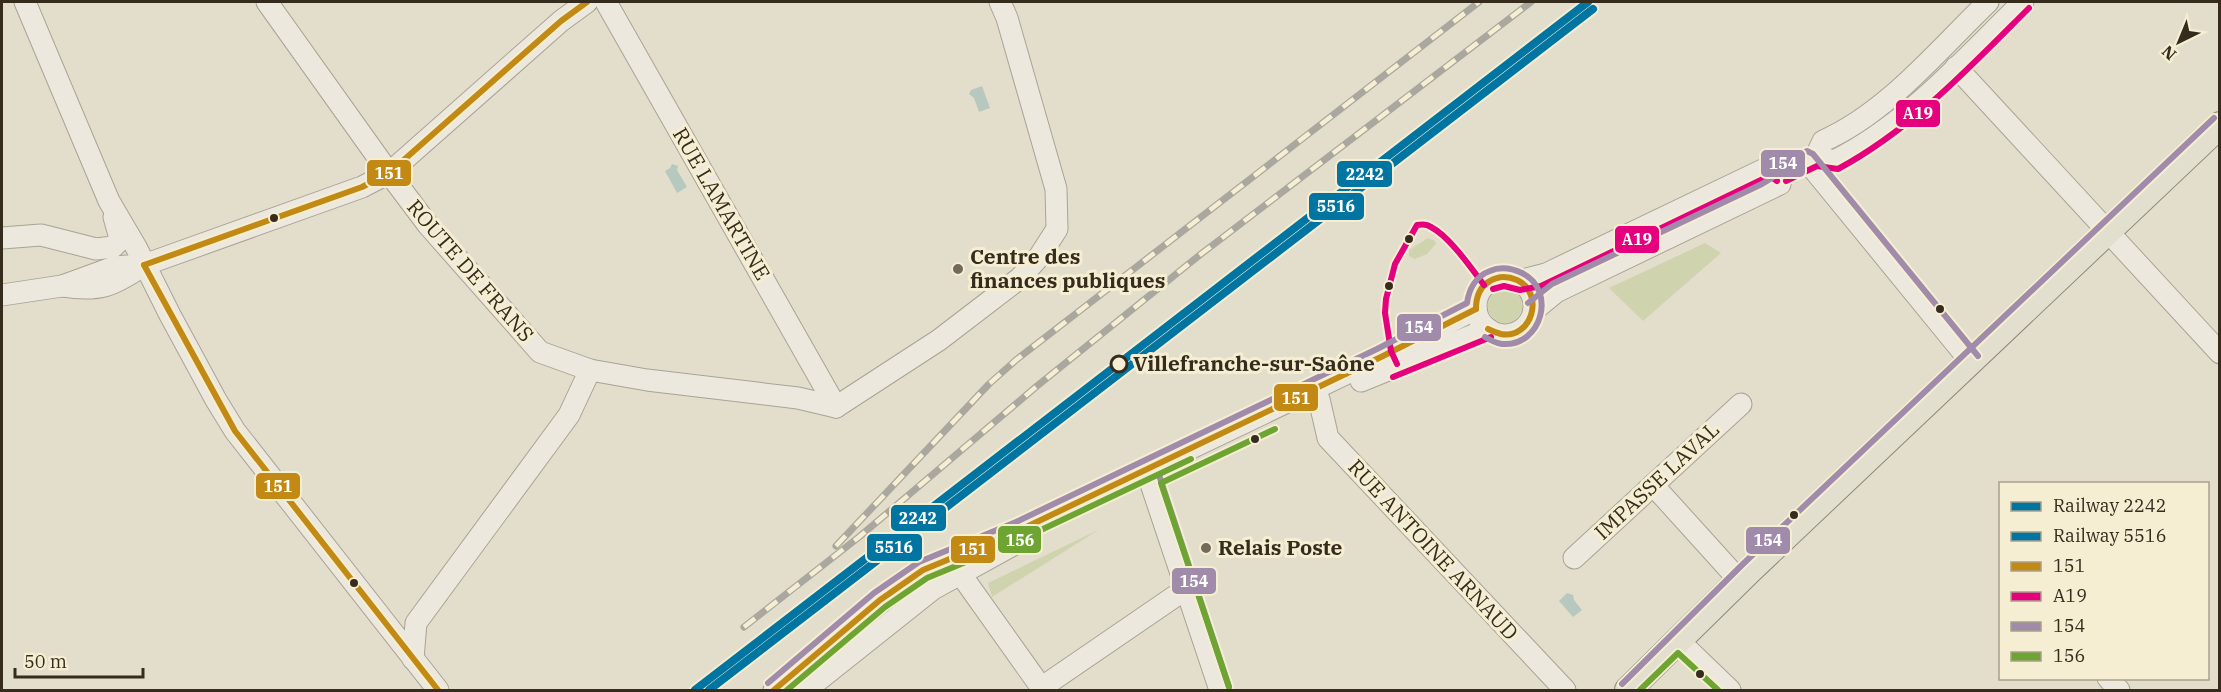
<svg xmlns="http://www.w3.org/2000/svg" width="2221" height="692" viewBox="0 0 2221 692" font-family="'IBM Plex Serif',serif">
  <rect width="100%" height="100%" fill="#e3decc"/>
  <!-- green -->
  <g fill="#d0d4ae">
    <path d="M1428,238L1435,241L1436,244L1427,254L1415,259L1409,256V250Z"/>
    <path d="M1705,243L1721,253L1643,321L1609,288Z"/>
    <circle cx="1505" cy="306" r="17"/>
    <path d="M1100,529L992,597L988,583Z"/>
  </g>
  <!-- water -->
  <g fill="#b7c9bf">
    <path d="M982,86L990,108L979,112L974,98L969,94L971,90Z"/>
    <path d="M672,164L678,166L677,170L687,187L677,193L665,171L670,168Z"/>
    <path d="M1567,593L1573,595L1574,600L1582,610L1573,617L1559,601Z"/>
  </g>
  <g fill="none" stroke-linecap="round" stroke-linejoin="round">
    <defs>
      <g id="minor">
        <path d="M25,2L109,201L136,247L170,315L216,400L235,431L438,690"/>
        <path d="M267,2L389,173L428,225L540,352L590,370L647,380L798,398L836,407"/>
        <path d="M606,2L836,407"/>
        <path d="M1956,67L2220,353"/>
        <path d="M1816,156L1823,141C1887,113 1938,50 1988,2"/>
        <path d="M1806,160L1971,362"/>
        <path d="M1782,173L1816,156L1834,161C1907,125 1965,58 2023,2"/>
        <path d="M2,238L41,235L96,249L113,247L118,242L119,235L114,217"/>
        <circle cx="1505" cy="306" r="29"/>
        <path d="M1519,281L1546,274L1771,166L1782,173"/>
        <path d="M62,286C100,292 113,286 144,265L362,187L389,173L561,21L587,2"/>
        <path d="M2,295L62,286L114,267L141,265"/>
        <path d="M1534,310L1556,292L1780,184L1782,173"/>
        <path d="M1361,381L1488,329"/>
        <path d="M1319,399L1328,438L1565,690"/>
        <path d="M836,407L939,340L1020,278L1039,257L1057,229L1056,189L1007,18L1000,2"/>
        <path d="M1146,469L1220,690"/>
        <path d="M1653,485L1739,580"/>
        <path d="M1574,558L1741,404"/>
        <path d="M952,562L1043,690"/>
        <path d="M1678,640L1730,690"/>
        <path d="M413,659L416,623L569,415L590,370"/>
        <path d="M2108,678L2119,690"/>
        <path d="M1041,688L1187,588"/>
        <path d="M774,690L880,600L923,570L1020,530L1381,357L1476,309"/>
        <path d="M806,690L933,589L1015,544"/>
      </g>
      <path id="major" d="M1628,690L1749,571L2220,125"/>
    </defs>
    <!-- minor casing -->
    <use href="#minor" stroke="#a8a395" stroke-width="23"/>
    <!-- major casing -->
    <use href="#major" stroke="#8e887c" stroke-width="28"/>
    <!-- minor -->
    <use href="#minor" stroke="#ece8dd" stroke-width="21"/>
    <!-- major -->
    <use href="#major" stroke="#e3dfcf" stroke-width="26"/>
    <defs>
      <g id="rail">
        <path d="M836,546L989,384L1016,360L1479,2"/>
        <path d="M744,627L859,537L1037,386L1201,254L1531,2"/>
      </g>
    </defs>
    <!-- rail casing -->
    <use href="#rail" stroke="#aaa79e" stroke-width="7"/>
    <!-- rail -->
    <use href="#rail" stroke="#f5eed2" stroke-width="4.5" stroke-dasharray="14" stroke-linecap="butt"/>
    <defs>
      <g id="bus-1">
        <path d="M144,265L362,187L389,173L561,21L587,2"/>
        <path d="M144,265L235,431L438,690"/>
        <path d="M1476,309C1476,298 1479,287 1490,281C1498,276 1508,276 1517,280C1546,294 1531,340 1501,334C1497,333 1492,331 1488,329"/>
        <path d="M774,690L880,600L923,570L1020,530L1381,357L1476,309"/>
      </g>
      <g id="bus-2">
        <path d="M1786,181L1817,166L1838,169C1912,129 1969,68 2029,8"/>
        <path d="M1493,289L1504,286L1520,290L1541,286L1763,179L1770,176L1777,181"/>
        <path d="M1397,364L1391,351L1385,313L1386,299L1395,264L1417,225C1422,224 1427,224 1431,227C1450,237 1471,268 1484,285"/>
        <path d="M1393,377L1491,337"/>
      </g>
      <g id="bus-3">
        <path d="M1528,303L1552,284L1762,184L1772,178L1774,170L1777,166L1807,151L1813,154L1978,356"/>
        <path d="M1159,475L1229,687"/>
        <path d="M768,683L874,593L919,562L1016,522L1377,349L1467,303C1469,289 1476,276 1490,271C1501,266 1511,268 1522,273C1557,290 1542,347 1502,344C1496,343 1490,340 1485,337"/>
        <path d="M1622,684L1743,564L2214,118"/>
      </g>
      <g id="bus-4">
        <path d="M1229,687L1161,483L1275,429"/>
        <path d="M787,690L885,607L927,578L1024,538L1191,459"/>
        <path d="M1640,690L1678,653L1718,690"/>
      </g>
    </defs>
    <!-- bus-1 casing -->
    <use href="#bus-1" stroke="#f5eed2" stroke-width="10"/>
    <!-- bus-2 casing -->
    <use href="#bus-2" stroke="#f5eed2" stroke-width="10"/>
    <!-- bus-3 casing -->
    <use href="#bus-3" stroke="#f5eed2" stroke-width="10"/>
    <!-- bus-4 casing -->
    <use href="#bus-4" stroke="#f5eed2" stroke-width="10"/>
    <!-- bus-1 -->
    <use href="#bus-1" stroke="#c28a15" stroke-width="6"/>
    <!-- bus-2 -->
    <use href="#bus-2" stroke="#e5007d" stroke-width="6"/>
    <!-- bus-3 -->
    <use href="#bus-3" stroke="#a18bab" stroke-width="6"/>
    <!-- bus-4 -->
    <use href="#bus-4" stroke="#6da432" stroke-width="6"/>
    <defs>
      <path id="rail-1" d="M695,690L1588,2"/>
      <path id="rail-2" d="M709,690L1593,9"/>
    </defs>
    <!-- rail-1 casing -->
    <use href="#rail-1" stroke="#f5eed2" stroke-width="12"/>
    <!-- rail-2 casing -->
    <use href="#rail-2" stroke="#f5eed2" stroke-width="12"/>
    <!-- rail-1 -->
    <use href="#rail-1" stroke="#0075a1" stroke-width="8"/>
    <!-- rail-2 -->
    <use href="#rail-2" stroke="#0075a1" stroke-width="8"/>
  </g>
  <!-- markers -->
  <g fill="#362c1e" stroke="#f5eed2" stroke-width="2">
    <circle cx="274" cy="218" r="5"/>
    <circle cx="1409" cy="239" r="5"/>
    <circle cx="1389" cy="286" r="5"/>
    <circle cx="1940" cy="309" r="5"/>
    <circle cx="1255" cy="439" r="5"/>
    <circle cx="1794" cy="515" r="5"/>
    <circle cx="354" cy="583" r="5"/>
    <circle cx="1700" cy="674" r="5"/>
  </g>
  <g fill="#736a5b" stroke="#f5eed2" stroke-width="2">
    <circle cx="958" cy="269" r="6"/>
    <circle cx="1206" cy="548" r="6"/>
  </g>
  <circle fill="#f5eed2" stroke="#362c1e" stroke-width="3" cx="1119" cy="364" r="8"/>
  <g text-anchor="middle" stroke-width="6" stroke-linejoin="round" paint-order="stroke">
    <!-- street labels -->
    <g font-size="21" fill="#362c1e" stroke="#f5eed2">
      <text transform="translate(721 204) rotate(60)" y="7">RUE LAMARTINE</text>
      <text transform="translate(470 271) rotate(49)" y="7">ROUTE DE FRANS</text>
      <text transform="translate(1657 481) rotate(-43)" y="7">IMPASSE LAVAL</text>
      <text transform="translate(1433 550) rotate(47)" y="7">RUE ANTOINE ARNAUD</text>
    </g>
    <!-- poi labels -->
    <g font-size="21" font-weight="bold" fill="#362c1e" stroke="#f5eed2" text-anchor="start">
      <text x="970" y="264">Centre des<tspan x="970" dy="24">finances publiques</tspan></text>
      <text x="1218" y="555">Relais Poste</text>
    </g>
    <!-- stop labels -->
    <g font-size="21" font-weight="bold" fill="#362c1e" stroke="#f5eed2" text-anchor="start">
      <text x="1133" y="371">Villefranche-sur-Saône</text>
    </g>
  </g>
  <g stroke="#f5eed2" stroke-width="2">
    <rect x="1895" y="99" width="46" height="29" rx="6" fill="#e5007d"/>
    <rect x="1760" y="149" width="46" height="29" rx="6" fill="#a18bab"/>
    <rect x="366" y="159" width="46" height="28" rx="6" fill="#c28a15"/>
    <rect x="1336" y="160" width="57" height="28" rx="6" fill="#0075a1"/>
    <rect x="1308" y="192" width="57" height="29" rx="6" fill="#0075a1"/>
    <rect x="1614" y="225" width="46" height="29" rx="6" fill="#e5007d"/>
    <rect x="1396" y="313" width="46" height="29" rx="6" fill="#a18bab"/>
    <rect x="1273" y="383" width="46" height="29" rx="6" fill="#c28a15"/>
    <rect x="255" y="472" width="46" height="28" rx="6" fill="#c28a15"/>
    <rect x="890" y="504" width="57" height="28" rx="6" fill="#0075a1"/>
    <rect x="997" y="525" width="45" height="29" rx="6" fill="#6da432"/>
    <rect x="1745" y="526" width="46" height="29" rx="6" fill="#a18bab"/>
    <rect x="866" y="533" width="57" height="29" rx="6" fill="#0075a1"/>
    <rect x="950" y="535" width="46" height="29" rx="6" fill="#c28a15"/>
    <rect x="1171" y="567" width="46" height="28" rx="6" fill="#a18bab"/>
  </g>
  <g font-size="16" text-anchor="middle" font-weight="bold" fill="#fff">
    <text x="1918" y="119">A19</text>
    <text x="1783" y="169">154</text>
    <text x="389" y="179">151</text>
    <text x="1365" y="180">2242</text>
    <text x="1336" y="212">5516</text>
    <text x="1637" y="245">A19</text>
    <text x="1419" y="333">154</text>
    <text x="1296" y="404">151</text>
    <text x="278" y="492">151</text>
    <text x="918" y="524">2242</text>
    <text x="1020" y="546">156</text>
    <text x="1768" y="546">154</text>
    <text x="894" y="553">5516</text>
    <text x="973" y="555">151</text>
    <text x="1194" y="587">154</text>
  </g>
  <!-- border -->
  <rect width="2221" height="692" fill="none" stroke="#362c1e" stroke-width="6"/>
  <!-- legend -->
  <rect x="1999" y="482" width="210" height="198" fill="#f5eed2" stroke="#a9a08a" stroke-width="1.5"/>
  <rect x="2011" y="502" width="30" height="9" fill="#0075a1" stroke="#a9a08a" stroke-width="1.5"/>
  <text x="2053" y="512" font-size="18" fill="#362c1e">Railway 2242</text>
  <rect x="2011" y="532" width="30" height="9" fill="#0075a1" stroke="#a9a08a" stroke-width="1.5"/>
  <text x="2053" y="542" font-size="18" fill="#362c1e">Railway 5516</text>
  <rect x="2011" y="562" width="30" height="9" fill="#c28a15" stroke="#a9a08a" stroke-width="1.5"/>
  <text x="2053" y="572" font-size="18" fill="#362c1e">151</text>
  <rect x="2011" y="592" width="30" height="9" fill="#e5007d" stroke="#a9a08a" stroke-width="1.5"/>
  <text x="2053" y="602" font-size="18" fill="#362c1e">A19</text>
  <rect x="2011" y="622" width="30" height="9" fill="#a18bab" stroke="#a9a08a" stroke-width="1.5"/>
  <text x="2053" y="632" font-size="18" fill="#362c1e">154</text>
  <rect x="2011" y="652" width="30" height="9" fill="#6da432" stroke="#a9a08a" stroke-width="1.5"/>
  <text x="2053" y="662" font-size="18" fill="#362c1e">156</text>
  <!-- north arrow -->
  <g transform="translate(2179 42) rotate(223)" stroke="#f5eed2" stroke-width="4.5" paint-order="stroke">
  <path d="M0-4.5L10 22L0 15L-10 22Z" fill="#362c1e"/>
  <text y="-9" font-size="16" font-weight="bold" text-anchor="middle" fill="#362c1e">N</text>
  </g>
  <!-- scale -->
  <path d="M15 668v9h128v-9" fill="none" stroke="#362c1e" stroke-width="3"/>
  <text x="24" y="668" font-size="18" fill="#362c1e" stroke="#f5eed2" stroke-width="4.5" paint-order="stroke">50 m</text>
</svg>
